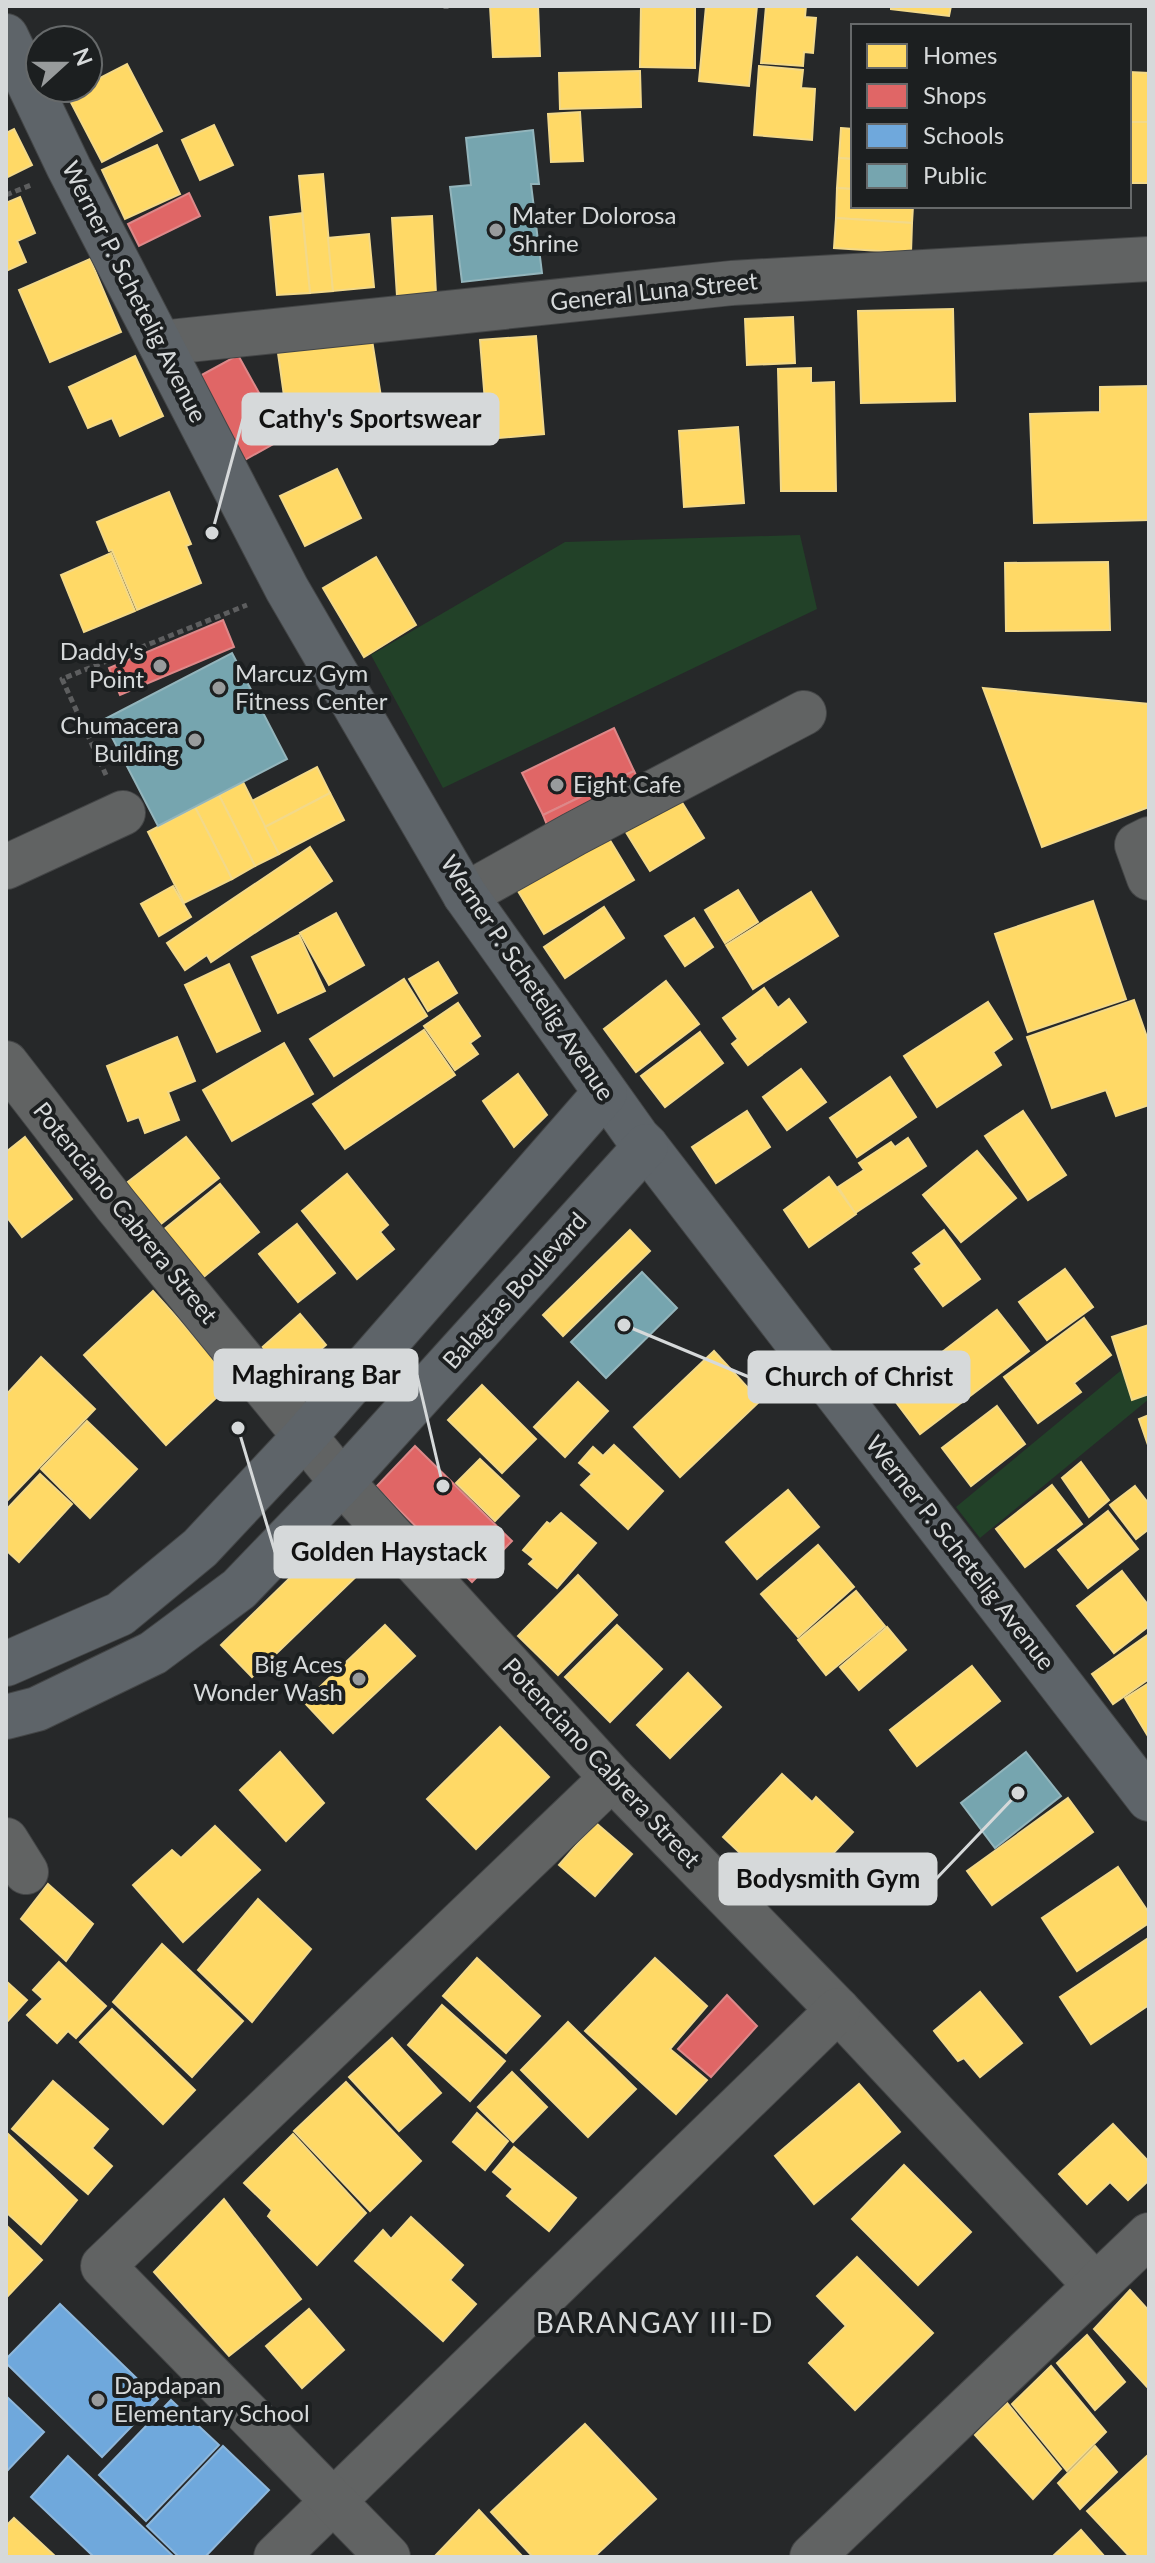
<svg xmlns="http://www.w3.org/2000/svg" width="1155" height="2563" viewBox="0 0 1155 2563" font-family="Lato,sans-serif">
  <rect width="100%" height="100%" fill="#262829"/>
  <!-- green -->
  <g fill="#224128">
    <path d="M800,535L817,609L443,788L371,655L565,542Z"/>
    <path d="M1136,1358L1149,1399L980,1538L956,1507Z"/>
  </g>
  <!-- homes -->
  <g fill="#ffd966" stroke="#f3d989" stroke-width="2">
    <path d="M490,6H538L540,56L493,57Z"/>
    <path d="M641,6H695V68L640,67Z"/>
    <path d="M706,6H757L749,86L699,81Z"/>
    <path d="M766,6H806L805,17L816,18L813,53L804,52L803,66L761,63Z"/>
    <path d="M891,6H951L949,16L891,9Z"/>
    <path d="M127,64L162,131L102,162L67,95L80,88H88V84Z"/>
    <path d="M759,66L803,70L801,88L815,89L812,140L754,135Z"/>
    <path d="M640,71L641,107L560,109L559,73Z"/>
    <path d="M1129,72L1149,73V122H1129Z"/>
    <path d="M580,112L583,161L551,162L548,114Z"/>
    <rect x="1129" y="122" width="20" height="61"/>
    <path d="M214,125L233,165L200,180L182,140Z"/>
    <path d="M841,128L853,129V159L839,158Z"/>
    <path d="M14,129L32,165L6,178V133Z"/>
    <path d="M157,145L180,194L125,219L102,170Z"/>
    <path d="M839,158L853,159V189L837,188Z"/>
    <path d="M323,174L333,291L310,293L299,176Z"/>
    <path d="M837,188L853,189V206H913L912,223L836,218Z"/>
    <path d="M20,197L35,233L17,241L26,262L6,271V203Z"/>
    <path d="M302,213L310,293L277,295L270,217Z"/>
    <path d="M432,216L436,294L397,296L392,218Z"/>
    <path d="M836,218L912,223L911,253L834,248Z"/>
    <path d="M369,234L374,287L333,291L328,238Z"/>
    <path d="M90,259L121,332L50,362L19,290Z"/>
    <path d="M953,309L955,401L861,403L858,311Z"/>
    <path d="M793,317L795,363L747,365L745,319Z"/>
    <path d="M536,336L544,434L488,439L480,340Z"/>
    <path d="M372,340L381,397L286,410L278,353Z"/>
    <path d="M135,356L163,416L120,436L112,418L88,428L69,387Z"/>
    <path d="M811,368V383L834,382L836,491H781L778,369Z"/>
    <path d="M1149,386V520L1034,523L1030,414L1100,412V387Z"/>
    <path d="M738,427L744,503L684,507L679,431Z"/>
    <path d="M337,469L361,518L305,546L280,496Z"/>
    <path d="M169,492L191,544L186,546L201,583L137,610L112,550L109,551L97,522Z"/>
    <path d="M111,553L135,611L84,632L61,575Z"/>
    <path d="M376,557L416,625L364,657L323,588Z"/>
    <path d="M1108,562L1110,630L1006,631L1005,563Z"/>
    <path d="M983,688L1149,704V807L1042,847Z"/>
    <path d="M317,767L330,793L265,827L252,801Z"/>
    <path d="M243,782L279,854L255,866L219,795Z"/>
    <path d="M330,793L344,820L279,854L265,827Z"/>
    <path d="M219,795L255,866L232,879L195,807Z"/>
    <path d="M678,796L704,838L650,871L624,829Z"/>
    <path d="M195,807L232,879L184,903L148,832Z"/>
    <path d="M608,837L634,880L544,934L518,891Z"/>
    <path d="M310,847L332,881L211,962L207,955L185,970L167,943Z"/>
    <path d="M173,886L191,917L159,936L141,904Z"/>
    <path d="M738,890L758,922L725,943L705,910Z"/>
    <path d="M811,892L838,936L753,989L726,945Z"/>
    <path d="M1093,901L1126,999L1028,1032L995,934Z"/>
    <path d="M604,907L624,938L565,978L544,947Z"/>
    <path d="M336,913L364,965L329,985L300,933Z"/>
    <path d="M694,918L713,947L685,966L665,936Z"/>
    <path d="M299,935L325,991L278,1013L252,957Z"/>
    <path d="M438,962L457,993L428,1011L409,979Z"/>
    <path d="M229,964L260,1031L217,1052L185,985Z"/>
    <path d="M404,979L427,1016L334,1076L310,1039Z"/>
    <path d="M666,981L699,1024L636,1072L604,1029Z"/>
    <path d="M764,988L778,1008L789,999L806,1022L748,1065L732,1044L738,1039L723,1018Z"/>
    <path d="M1134,1000L1149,1043V1105L1116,1116L1106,1090L1052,1108L1027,1037Z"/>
    <path d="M988,1002L1012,1039L993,1052L1001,1065L937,1107L904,1056Z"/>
    <path d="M458,1003L480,1036L470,1043L478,1054L455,1070L424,1026Z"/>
    <path d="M424,1030L455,1075L345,1149L313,1104Z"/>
    <path d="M700,1032L723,1063L665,1107L641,1076Z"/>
    <path d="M177,1037L195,1081L168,1092L179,1120L145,1133L139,1117L128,1121L107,1066Z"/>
    <path d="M284,1043L313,1094L232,1141L203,1090Z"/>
    <path d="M801,1069L826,1102L787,1130L763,1097Z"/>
    <path d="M518,1074L547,1115L514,1147L483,1101Z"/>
    <path d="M890,1077L916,1117L857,1157L830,1118Z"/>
    <path d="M747,1111L770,1147L716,1183L692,1147Z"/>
    <path d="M1023,1111L1066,1175L1028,1200L985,1136Z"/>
    <path d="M25,1137L72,1199L22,1237L6,1216V1152Z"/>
    <path d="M186,1137L219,1178L157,1227L124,1185Z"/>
    <path d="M908,1138L926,1166L855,1213L838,1187L864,1170L859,1163L891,1142L895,1147Z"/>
    <path d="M977,1151L1016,1198L961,1242L923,1195Z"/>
    <path d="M347,1174L388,1225L380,1232L394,1249L357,1279L302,1211Z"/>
    <path d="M829,1177L856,1214L809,1247L784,1210Z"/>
    <path d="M220,1184L259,1232L201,1279L162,1231Z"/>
    <path d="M297,1224L335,1273L298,1302L259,1254Z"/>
    <path d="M630,1230L650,1251L563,1336L543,1315Z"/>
    <path d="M944,1230L980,1279L943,1306L915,1269L922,1264L913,1253Z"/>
    <path d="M1065,1269L1093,1307L1047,1340L1019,1302Z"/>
    <path d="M153,1291L234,1381L166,1445L84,1355Z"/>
    <path d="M997,1310L1029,1351L920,1434L889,1393Z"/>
    <path d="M300,1314L326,1345L284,1381L258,1351Z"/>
    <path d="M1084,1318L1111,1355L1074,1383L1081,1392L1038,1423L1004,1377Z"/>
    <path d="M1149,1325V1394L1132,1400L1112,1337Z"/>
    <path d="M714,1351L760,1401L680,1477L634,1427Z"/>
    <path d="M41,1357L95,1409L6,1502V1395Z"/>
    <path d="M578,1382L608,1411L565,1457L534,1427Z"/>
    <path d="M482,1385L536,1439L502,1473L448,1420Z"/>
    <path d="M997,1406L1025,1444L971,1486L942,1448Z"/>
    <path d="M1149,1415V1448L1139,1419Z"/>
    <path d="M87,1421L137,1469L90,1518L41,1469Z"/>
    <path d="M614,1445L663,1491L628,1529L581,1485L592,1474L579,1463L593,1447L603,1456Z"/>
    <path d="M480,1459L519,1496L495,1521L456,1483Z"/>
    <path d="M1081,1462L1109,1500L1089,1517L1062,1478Z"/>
    <path d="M40,1474L72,1504L19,1562L6,1550V1510Z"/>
    <path d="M1052,1485L1082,1524L1025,1567L996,1529Z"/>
    <path d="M1135,1486L1149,1504V1529L1136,1539L1110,1505Z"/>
    <path d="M788,1490L819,1527L757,1579L726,1542Z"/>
    <path d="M1108,1511L1138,1549L1088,1588L1058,1550Z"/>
    <path d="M561,1513L596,1543L557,1588L529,1564L534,1559L523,1550L547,1522L550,1524Z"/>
    <path d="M333,1536L365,1568L252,1677L221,1645Z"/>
    <path d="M818,1545L854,1587L798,1637L761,1594Z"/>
    <path d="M1122,1571L1149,1606V1626L1114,1653L1077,1606Z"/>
    <path d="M578,1575L617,1615L558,1675L518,1636Z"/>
    <path d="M856,1591L885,1626L826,1675L798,1640Z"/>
    <path d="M385,1625L415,1656L333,1733L304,1702Z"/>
    <path d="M617,1625L662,1669L610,1722L565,1677Z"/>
    <path d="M887,1627L906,1650L859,1690L840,1667Z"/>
    <path d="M1149,1634V1679L1113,1704L1092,1674Z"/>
    <path d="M972,1666L1000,1701L917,1766L890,1730Z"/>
    <path d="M688,1673L721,1707L670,1758L637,1725Z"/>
    <path d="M1149,1683V1738L1125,1698Z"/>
    <path d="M500,1727L549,1777L476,1849L427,1799Z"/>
    <path d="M280,1752L324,1803L286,1841L240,1790Z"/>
    <path d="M782,1774L812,1802L816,1797L853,1832L790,1900L723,1837Z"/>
    <path d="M1068,1798L1093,1832L992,1905L967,1871Z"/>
    <path d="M596,1823L632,1854L595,1896L559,1865Z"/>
    <path d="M215,1826L260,1870L183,1942L133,1885L172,1850L181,1858Z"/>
    <path d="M1118,1867L1149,1913V1923L1077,1971L1042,1918Z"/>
    <path d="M48,1884L93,1924L66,1961L21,1919Z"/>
    <path d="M258,1899L311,1949L252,2022L198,1970Z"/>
    <path d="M1147,1939L1149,1942V2005L1091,2044L1060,1997Z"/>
    <path d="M162,1944L243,2021L192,2077L113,2002Z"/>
    <path d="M477,1958L540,2016L506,2053L443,1996Z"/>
    <path d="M655,1958L707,2006L670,2049L707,2080L676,2114L585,2031Z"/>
    <path d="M59,1962L106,2006L76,2038L68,2031L57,2043L27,2015L43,1999L33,1990Z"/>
    <path d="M6,1981L27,2000L6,2023Z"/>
    <path d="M980,1992L1022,2043L980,2077L964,2058L958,2061L934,2031Z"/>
    <path d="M442,2005L505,2061L470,2101L408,2045Z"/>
    <path d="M112,2009L195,2090L163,2124L80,2042Z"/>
    <path d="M568,2022L636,2089L588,2137L521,2070Z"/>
    <path d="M392,2038L441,2093L399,2131L349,2077Z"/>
    <path d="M512,2072L547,2107L513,2142L478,2107Z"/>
    <path d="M53,2081L108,2129L92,2148L112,2166L88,2194L12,2129Z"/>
    <path d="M346,2082L421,2161L370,2211L294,2131Z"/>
    <path d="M859,2084L900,2132L814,2204L775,2156Z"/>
    <path d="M477,2113L508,2141L485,2170L453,2142Z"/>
    <path d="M1113,2124L1149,2162V2180L1128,2200L1110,2182L1087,2204L1059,2174Z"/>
    <path d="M6,2132L77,2200L41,2244L6,2212Z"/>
    <path d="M293,2134L366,2213L317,2265L268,2216L272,2210L244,2183Z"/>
    <path d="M514,2147L576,2198L549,2231L507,2196L513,2189L493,2172Z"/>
    <path d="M904,2165L971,2232L918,2285L852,2219Z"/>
    <path d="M224,2199L301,2299L229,2356L154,2272Z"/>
    <path d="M411,2217L463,2265L450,2280L476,2304L443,2341L355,2261L383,2230L391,2239Z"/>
    <path d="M6,2225L42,2260L6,2298Z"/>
    <path d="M857,2257L933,2333L855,2410L809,2363L846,2326L817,2296Z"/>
    <path d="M1130,2290L1149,2311L1148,2388L1094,2329Z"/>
    <path d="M309,2309L344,2350L302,2388L266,2346Z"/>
    <path d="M1087,2335L1125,2382L1095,2410L1057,2363Z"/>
    <path d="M1051,2366L1106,2432L1067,2471L1012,2404Z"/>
    <path d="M1007,2403L1061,2469L1033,2499L975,2435Z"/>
    <path d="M585,2424L656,2499L594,2557H533L491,2512Z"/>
    <path d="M1095,2446L1117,2472L1080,2509L1058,2483Z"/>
    <path d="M1149,2454V2557H1130L1087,2511Z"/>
    <path d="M479,2510L523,2557H434Z"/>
    <path d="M14,2518L56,2557H6V2526Z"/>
    <path d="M1081,2530L1105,2557H1052Z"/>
  </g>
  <!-- shops -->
  <g fill="#e06666" stroke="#dd8889" stroke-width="2">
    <path d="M189,193L200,216L139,246L128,224Z"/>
    <path d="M238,355L284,438L243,461L198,377Z"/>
    <path d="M223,620L234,647L120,695L109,668Z"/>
    <path d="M614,728L634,771L543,815L522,773Z"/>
    <path d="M634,771L639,781L547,825L543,815Z"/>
    <path d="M415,1446L512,1541L472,1582L376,1487Z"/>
    <path d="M727,1995L757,2026L711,2077L678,2049Z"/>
  </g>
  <!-- schools -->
  <g fill="#6fa8dc" stroke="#8eb7db" stroke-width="2">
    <path d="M60,2304L158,2399L102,2457L6,2363V2359Z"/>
    <path d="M6,2396L44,2432L6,2472Z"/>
    <path d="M171,2400L219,2445L146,2521L99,2475Z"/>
    <path d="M223,2446L269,2490L205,2557H179L147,2526Z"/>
    <path d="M68,2456L174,2557H94L31,2497Z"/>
  </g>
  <!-- public -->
  <g fill="#76a5af" stroke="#93b5bc" stroke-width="2">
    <path d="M533,130L539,184H531L542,273L462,282L450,187L471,185L466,138Z"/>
    <path d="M232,653L287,759L158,826L103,720Z"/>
    <path d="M642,1272L677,1308L606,1378L571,1342Z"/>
    <path d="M1026,1752L1061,1796L995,1848L961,1803Z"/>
  </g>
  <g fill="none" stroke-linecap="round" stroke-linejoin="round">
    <defs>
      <g id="minor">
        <path d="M160,343L732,283L1149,259"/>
        <path d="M1149,839L1137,845L1149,878"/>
        <path d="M6,867L123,813"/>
        <path d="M465,895L574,834L804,713"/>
        <path d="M6,1063L115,1204L342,1482L612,1778L838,2010L1095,2285"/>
        <path d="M6,1840L26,1872"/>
        <path d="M276,2557L838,2010"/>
        <path d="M388,2557L103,2266L612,1778"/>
        <path d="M812,2557L1149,2235"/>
      </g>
      <g id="major">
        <path d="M6,36L69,168L287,589L465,895L638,1138L646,1146L1149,1799"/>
        <path d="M6,1664L120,1614L200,1548L305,1436L605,1093"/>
        <path d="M6,1717L37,1709L153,1653L239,1589L342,1482L646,1146"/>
      </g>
    </defs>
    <!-- minor casing -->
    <use href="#minor" stroke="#434546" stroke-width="46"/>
    <!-- major casing -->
    <use href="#major" stroke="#434546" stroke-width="46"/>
    <!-- path -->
    <g stroke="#5d5e5f" stroke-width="5" stroke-dasharray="6 4" stroke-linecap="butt">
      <path d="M446,9V6"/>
      <path d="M6,195L31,185"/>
      <path d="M106,775L62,679L247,605"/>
    </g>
    <!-- minor -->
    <use href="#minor" stroke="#616363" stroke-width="44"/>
    <!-- major -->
    <use href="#major" stroke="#5e6469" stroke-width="44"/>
  </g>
  <!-- markers -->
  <g fill="#989b9c" stroke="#1c1f20" stroke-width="3">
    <circle cx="496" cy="230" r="8"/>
    <circle cx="160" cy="666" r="8"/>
    <circle cx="219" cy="688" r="8"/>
    <circle cx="195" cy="740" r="8"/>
    <circle cx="557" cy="785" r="8"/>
    <circle cx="359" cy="1679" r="8"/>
    <circle cx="98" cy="2400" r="8"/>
  </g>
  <g text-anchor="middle" stroke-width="8" stroke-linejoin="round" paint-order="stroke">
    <!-- poi labels -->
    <g font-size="24" fill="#d6d9da" stroke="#1c1f20" text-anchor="start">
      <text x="512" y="224">Mater Dolorosa<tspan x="512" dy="28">Shrine</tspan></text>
      <text x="144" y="660" text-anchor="end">Daddy's<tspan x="144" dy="28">Point</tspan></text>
      <text x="235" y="682">Marcuz Gym<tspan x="235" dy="28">Fitness Center</tspan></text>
      <text x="179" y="734" text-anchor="end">Chumacera<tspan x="179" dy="28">Building</tspan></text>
      <text x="573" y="793">Eight Cafe</text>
      <text x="343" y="1673" text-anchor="end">Big Aces<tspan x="343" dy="28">Wonder Wash</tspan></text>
      <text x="114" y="2394">Dapdapan<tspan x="114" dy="28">Elementary School</tspan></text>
    </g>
    <!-- street labels -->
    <g font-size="24" fill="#d6d9da" stroke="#1c1f20">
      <text transform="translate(134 292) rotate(63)" y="8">Werner P. Schetelig Avenue</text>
      <text transform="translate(654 292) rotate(-6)" y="8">General Luna Street</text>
      <text transform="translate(527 978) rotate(56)" y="8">Werner P. Schetelig Avenue</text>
      <text transform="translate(125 1213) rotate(51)" y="8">Potenciano Cabrera Street</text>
      <text transform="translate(515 1291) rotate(-48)" y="8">Balagtas Boulevard</text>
      <text transform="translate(960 1553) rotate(52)" y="8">Werner P. Schetelig Avenue</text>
      <text transform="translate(601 1763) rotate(47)" y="8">Potenciano Cabrera Street</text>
    </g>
    <!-- quarter labels -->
    <g font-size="28" letter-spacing="2" fill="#d6d9da" stroke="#1c1f20">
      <text x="655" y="2333">BARANGAY III-D</text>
    </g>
  </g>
  <!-- callouts -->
  <path fill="none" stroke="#d6d9da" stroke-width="3" d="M212 533L243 419M443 1486L417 1375M624 1325L749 1377M238 1428L275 1552M1018 1793L936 1879"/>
  <g fill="#d6d9da" stroke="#1c1f20" stroke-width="3">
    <circle cx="212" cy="533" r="8"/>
    <circle cx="443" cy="1486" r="8"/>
    <circle cx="624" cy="1325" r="8"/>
    <circle cx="238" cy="1428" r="8"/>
    <circle cx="1018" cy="1793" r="8"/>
  </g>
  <g fill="#d6d9da" stroke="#d6d9da" stroke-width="3">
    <rect x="243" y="394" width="255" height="50" rx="8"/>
    <rect x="215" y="1350" width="202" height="50" rx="8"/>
    <rect x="749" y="1352" width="220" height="50" rx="8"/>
    <rect x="275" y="1527" width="228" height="50" rx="8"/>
    <rect x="720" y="1854" width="216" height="50" rx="8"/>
  </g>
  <g font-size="26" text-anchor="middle" font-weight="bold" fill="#111">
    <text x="370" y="428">Cathy's Sportswear</text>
    <text x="316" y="1384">Maghirang Bar</text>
    <text x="859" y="1386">Church of Christ</text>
    <text x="389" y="1561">Golden Haystack</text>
    <text x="828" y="1888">Bodysmith Gym</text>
  </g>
  <!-- border -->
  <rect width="1155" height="2563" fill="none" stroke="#d6d9da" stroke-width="16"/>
  <!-- legend -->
  <rect x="851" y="24" width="280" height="184" fill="#1c1f20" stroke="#66696a" stroke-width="2"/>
  <rect x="867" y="44" width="40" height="24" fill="#ffd966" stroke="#66696a" stroke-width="2"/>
  <text x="923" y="64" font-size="24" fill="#d6d9da">Homes</text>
  <rect x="867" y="84" width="40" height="24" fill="#e06666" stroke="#66696a" stroke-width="2"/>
  <text x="923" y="104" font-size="24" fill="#d6d9da">Shops</text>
  <rect x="867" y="124" width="40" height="24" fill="#6fa8dc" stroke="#66696a" stroke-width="2"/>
  <text x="923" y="144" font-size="24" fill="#d6d9da">Schools</text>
  <rect x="867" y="164" width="40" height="24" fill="#76a5af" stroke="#66696a" stroke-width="2"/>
  <text x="923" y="184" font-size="24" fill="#d6d9da">Public</text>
  <!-- north arrow -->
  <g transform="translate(64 64) rotate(69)"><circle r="38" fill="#1c1f20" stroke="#66696a" stroke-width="2"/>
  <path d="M0-6L14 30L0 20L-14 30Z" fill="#989b9c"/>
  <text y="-12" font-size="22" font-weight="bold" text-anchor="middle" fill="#d6d9da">N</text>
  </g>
</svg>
